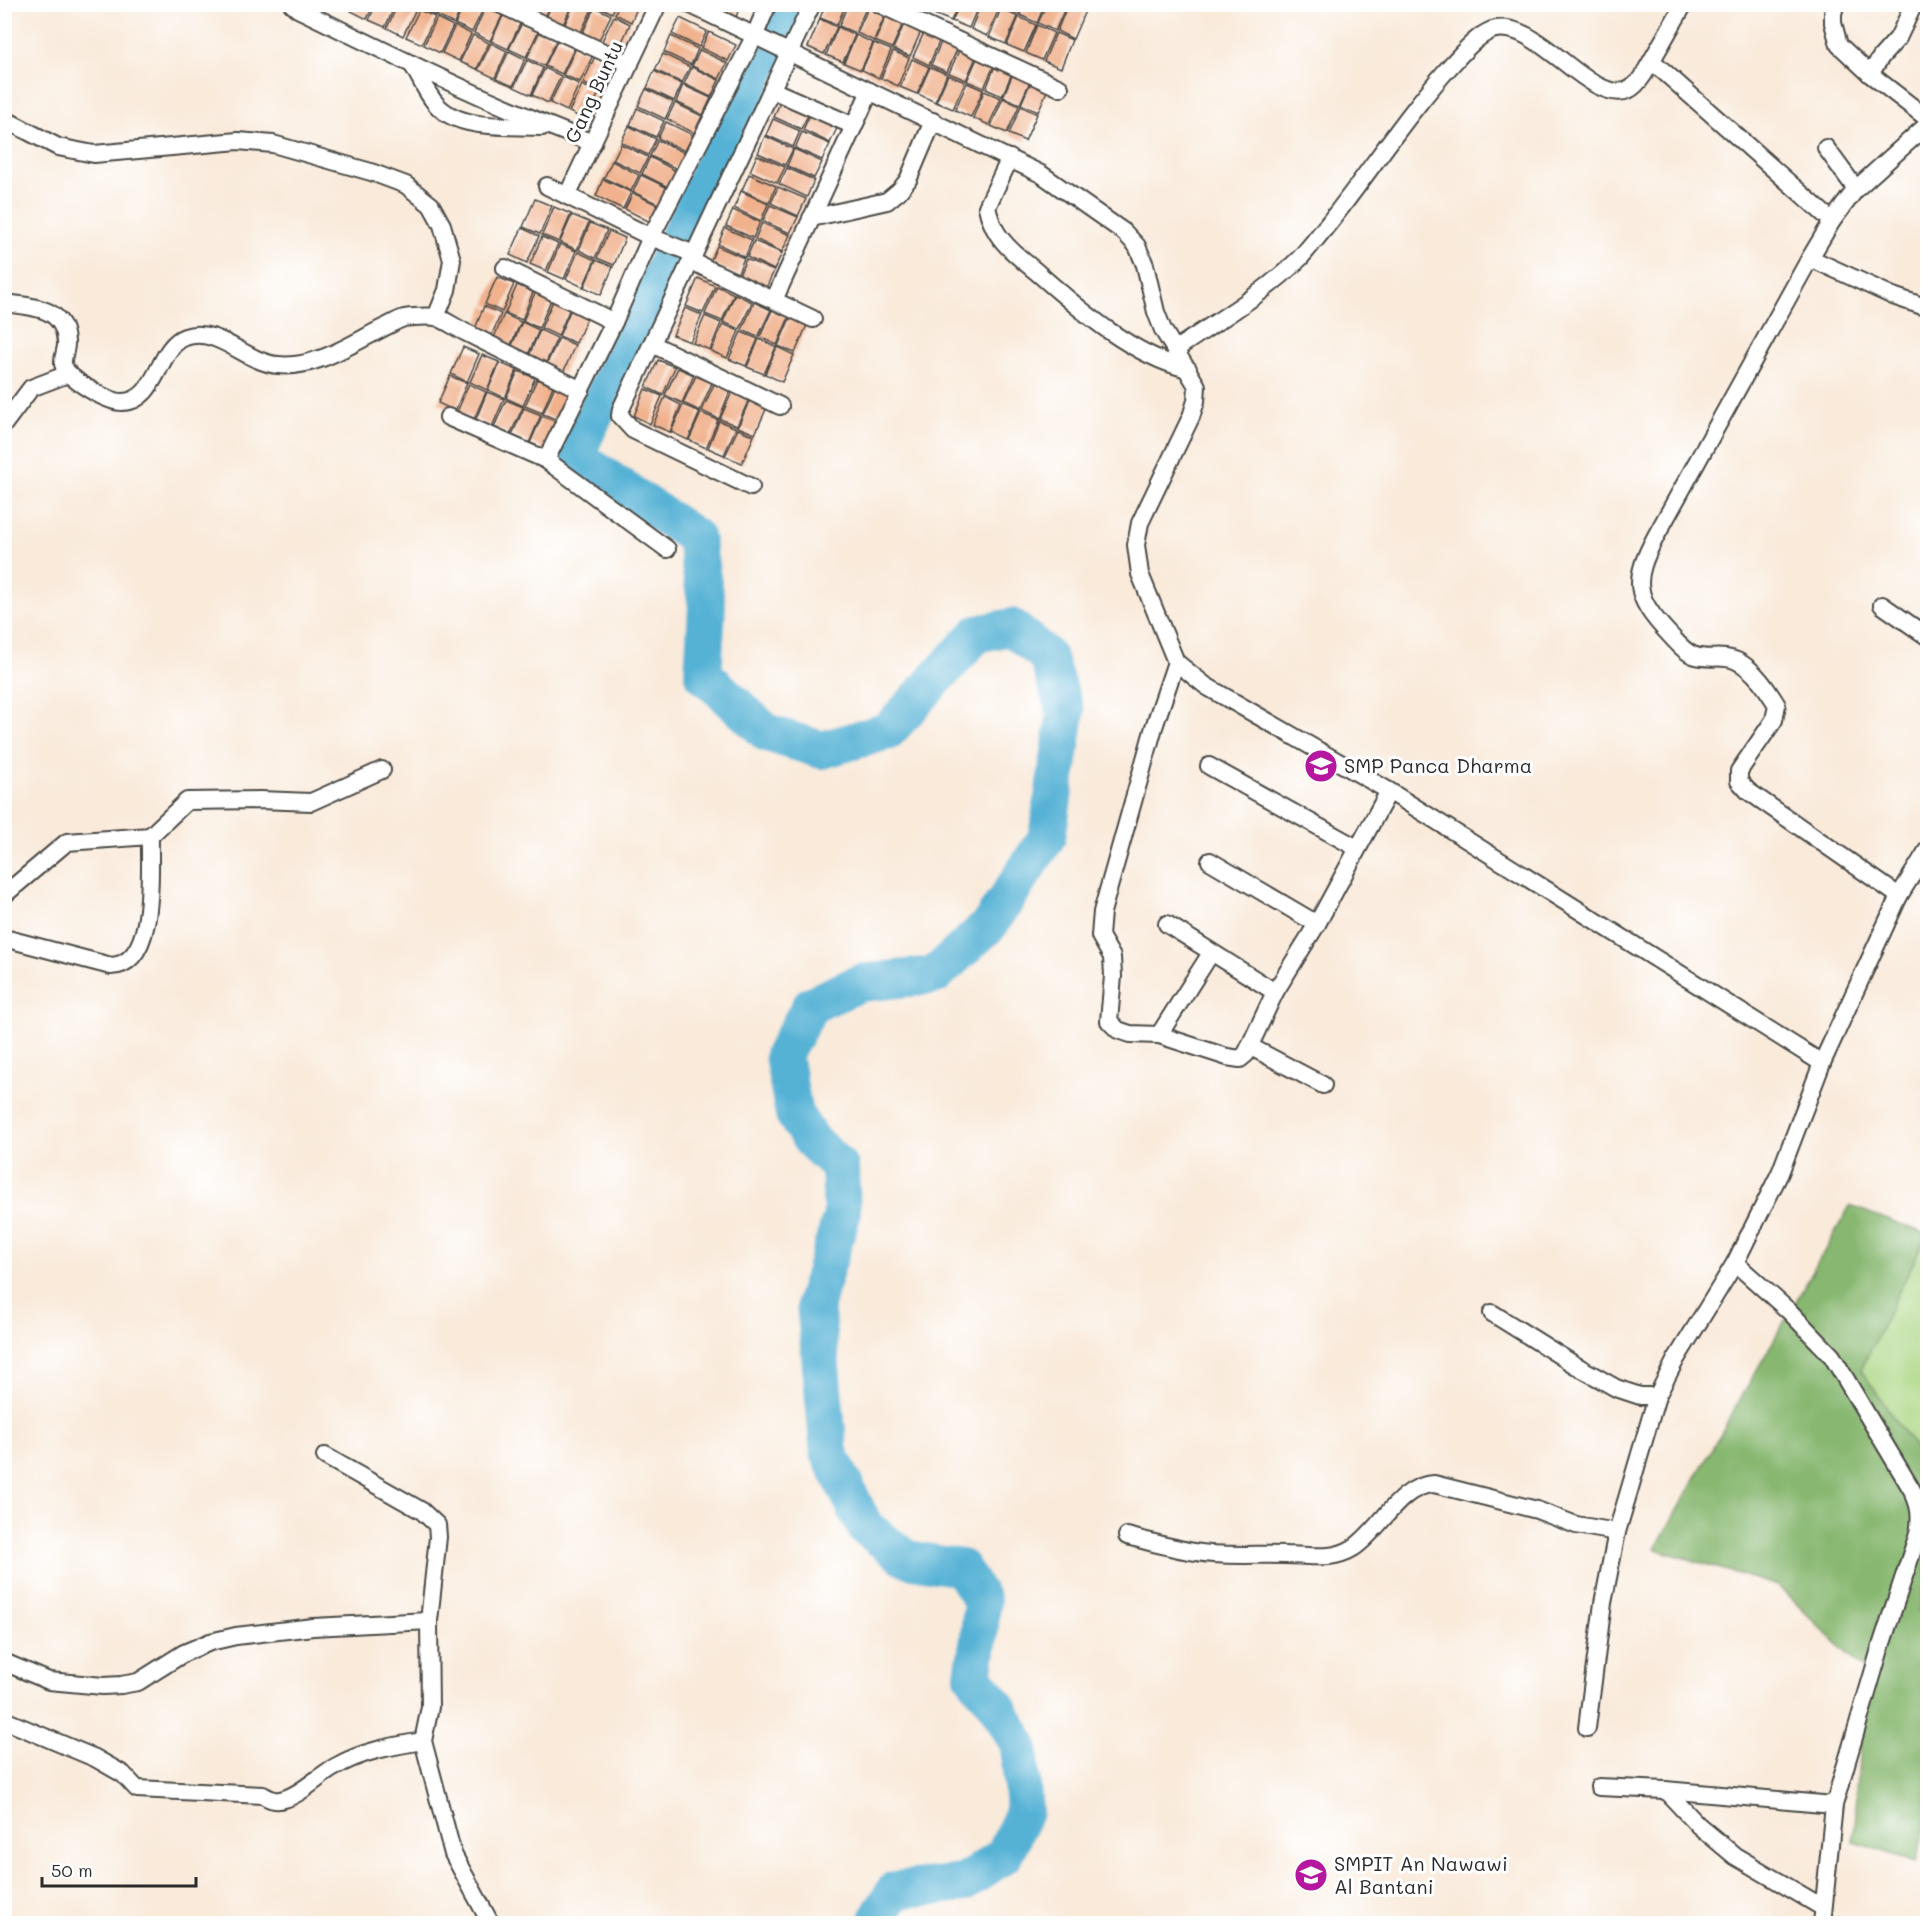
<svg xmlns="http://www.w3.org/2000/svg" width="1932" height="1928" viewBox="0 0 1932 1928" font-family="Mali,sans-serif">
  <rect width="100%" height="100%" fill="#fff"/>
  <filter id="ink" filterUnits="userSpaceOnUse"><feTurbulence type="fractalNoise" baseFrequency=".0167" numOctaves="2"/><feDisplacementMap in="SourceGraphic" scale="12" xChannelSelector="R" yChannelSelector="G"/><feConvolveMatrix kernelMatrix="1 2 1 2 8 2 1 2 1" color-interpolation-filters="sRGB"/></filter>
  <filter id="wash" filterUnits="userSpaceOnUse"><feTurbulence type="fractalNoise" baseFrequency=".008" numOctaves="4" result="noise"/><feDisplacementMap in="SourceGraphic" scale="24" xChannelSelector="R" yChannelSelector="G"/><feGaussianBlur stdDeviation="1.35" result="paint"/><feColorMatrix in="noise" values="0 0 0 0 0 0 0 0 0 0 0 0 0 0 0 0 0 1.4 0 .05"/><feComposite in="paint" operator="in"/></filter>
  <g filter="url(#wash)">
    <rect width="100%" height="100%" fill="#f9eada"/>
    <!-- green -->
    <path fill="#aad682" stroke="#6a8056" stroke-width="1.5" d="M1927,1234V1466L1860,1370Z"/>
    <!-- forest -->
    <path fill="#87b770" stroke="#59714e" stroke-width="1.5" d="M1850,1206L1927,1234L1861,1370L1927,1466V1572L1918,1611L1928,1614V1817L1916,1862L1854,1842L1864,1670L1778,1586L1655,1549Z"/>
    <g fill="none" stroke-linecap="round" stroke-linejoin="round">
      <!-- river -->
      <path stroke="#57b2d5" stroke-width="38" d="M789,4L575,456L695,537L707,606L703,674L767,733L822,750L888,731L977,634L1011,627L1047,656L1066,713L1047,837L990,924L935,975L860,983L811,1005L783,1055L794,1114L811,1140L840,1167L842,1215L815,1303L829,1453L865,1527L907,1559L961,1568L982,1601L979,1637L973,1676L997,1706L1019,1745L1024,1812L1004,1855L964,1883L895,1890L879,1916L885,1924"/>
    </g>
    <g id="blocks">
      <!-- building -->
      <g fill="#f0b18c">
        <path d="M354,4H374L367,19L351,11Z"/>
        <path d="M376,4H396L385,27L369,20Z"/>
        <path d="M398,4H407L416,9L403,36L387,28Z"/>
        <path d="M421,4H441L436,16L420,8Z"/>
        <path d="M443,4H463L454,24L437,16Z"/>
        <path d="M465,4L485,5L472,32L455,24Z"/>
        <path d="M530,4H550L545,17L528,9Z"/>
        <path d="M552,4H572L563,25L546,18Z"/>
        <path d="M574,4H588L593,7L580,34L564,26Z"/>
        <path d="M594,4H616L612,13Z"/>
        <path d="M619,4H639L631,22L615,14Z"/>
        <path d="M721,4H741L736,17L719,9Z"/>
        <path d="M826,4H846L837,25L820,18Z"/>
        <path d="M848,4L867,6L855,33L839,26Z"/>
        <path d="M938,4H958L951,21L934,14Z"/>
        <path d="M960,4H979L969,28L952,21Z"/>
        <path d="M981,4H988L999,9L987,36L971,29Z"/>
        <path d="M1003,4H1023L1018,15L1002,8Z"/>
        <path d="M1024,4H1045L1037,23L1020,15Z"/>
        <path d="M1047,4H1067L1055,31L1038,23Z"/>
        <path d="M1068,4L1085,11L1073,39L1057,31Z"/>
        <path d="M486,6L503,14L490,41L474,33Z"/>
        <path d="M869,6L886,13L874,41L857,33Z"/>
        <path d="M595,7L611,15L598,42L582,34Z"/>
        <path d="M1001,9L1018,17L1006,44L989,37Z"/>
        <path d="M419,10L435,17L422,44L406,37Z"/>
        <path d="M504,14L521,22L508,49L491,41Z"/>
        <path d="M887,14L904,21L892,48L875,41Z"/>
        <path d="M614,16L630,24L618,51L601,43Z"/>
        <path d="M1019,17L1036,25L1024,52L1007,45Z"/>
        <path d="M437,18L453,26L440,53L424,45Z"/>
        <path d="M680,18L707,31L699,47L672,34Z"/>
        <path d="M820,19L837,27L824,54L808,47Z"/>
        <path d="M905,22L922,29L910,56L893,49Z"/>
        <path d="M522,23L539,30L526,57L509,49Z"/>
        <path d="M1037,25L1054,33L1042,60L1026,53Z"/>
        <path d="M455,26L471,34L459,61L442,53Z"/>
        <path d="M838,27L855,35L843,62L826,55Z"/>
        <path d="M925,30L941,37L929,65L913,57Z"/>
        <path d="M540,31L557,39L544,66L527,58Z"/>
        <path d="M709,32L736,45L728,61L701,48Z"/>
        <path d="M1056,33L1072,40L1061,68L1044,61Z"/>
        <path d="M473,35L489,43L477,69L460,62Z"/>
        <path d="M856,35L873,43L861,70L844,63Z"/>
        <path d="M671,36L698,49L691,65L664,52Z"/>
        <path d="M943,38L959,45L947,72L931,65Z"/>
        <path d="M558,39L575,47L562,74L545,66Z"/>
        <path d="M491,43L507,51L495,78L478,70Z"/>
        <path d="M874,43L891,50L879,78L862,70Z"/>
        <path d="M961,46L978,53L966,80L949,73Z"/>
        <path d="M576,48L593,55L580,82L563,75Z"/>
        <path d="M700,50L727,63L719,79L692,66Z"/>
        <path d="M509,51L525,59L513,86L496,79Z"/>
        <path d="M893,51L909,58L898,86L881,78Z"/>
        <path d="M663,54L690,67L682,83L655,70Z"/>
        <path d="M979,54L996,61L984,88L967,81Z"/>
        <path d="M595,56L612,64L599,91L583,83Z"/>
        <path d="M912,59L929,67L917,94L900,87Z"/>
        <path d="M527,60L543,68L531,95L514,87Z"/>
        <path d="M997,61L1014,69L1002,96L986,89Z"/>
        <path d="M692,67L719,80L711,97L684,84Z"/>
        <path d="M930,67L947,74L935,102L918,94Z"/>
        <path d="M545,68L561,76L548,103L532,95Z"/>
        <path d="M1015,69L1032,77L1020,104L1003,97Z"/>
        <path d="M654,71L682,84L674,101L647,88Z"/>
        <path d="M948,75L965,82L953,109L936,102Z"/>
        <path d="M563,77L579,84L567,111L550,103Z"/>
        <path d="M1033,77L1050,84L1038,112L1021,104Z"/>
        <path d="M967,83L983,90L971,117L955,110Z"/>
        <path d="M582,85L599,93L586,120L569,112Z"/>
        <path d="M683,85L711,98L703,115L676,102Z"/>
        <path d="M646,89L673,102L665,119L638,106Z"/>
        <path d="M984,91L1001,98L989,125L973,118Z"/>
        <path d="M1003,98L1019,106L1007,133L991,126Z"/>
        <path d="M781,100L809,113L801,129L774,117Z"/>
        <path d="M675,103L702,116L694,133L667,119Z"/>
        <path d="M1021,106L1037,114L1025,141L1009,134Z"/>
        <path d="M637,108L664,121L656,137L630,125Z"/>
        <path d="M810,114L838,126L830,143L803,130Z"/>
        <path d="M773,119L800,131L793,147L766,135Z"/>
        <path d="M666,122L693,135L685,151L658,138Z"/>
        <path d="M629,126L656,139L648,155L621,142Z"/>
        <path d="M802,132L830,144L822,160L795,148Z"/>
        <path d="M765,136L793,149L785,165L758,153Z"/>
        <path d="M658,140L685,153L677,169L650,156Z"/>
        <path d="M621,144L648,157L640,173L613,160Z"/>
        <path d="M794,149L822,162L814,178L787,166Z"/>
        <path d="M757,155L785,167L777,183L750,171Z"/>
        <path d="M650,157L676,171L668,187L642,174Z"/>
        <path d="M612,161L639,175L631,191L604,178Z"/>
        <path d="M787,168L814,180L807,197L779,184Z"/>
        <path d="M749,174L776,186L769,203L742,190Z"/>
        <path d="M641,175L668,188L660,205L633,192Z"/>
        <path d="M603,179L631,192L623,209L596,196Z"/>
        <path d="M778,187L806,199L798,216L771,203Z"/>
        <path d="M741,191L768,204L761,221L734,208Z"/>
        <path d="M633,193L660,206L652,223L625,209Z"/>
        <path d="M535,199L552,206L540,234L523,227Z"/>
        <path d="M770,205L798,217L790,233L763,221Z"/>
        <path d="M554,207L571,214L559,242L542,235Z"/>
        <path d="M733,210L760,222L753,238L726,226Z"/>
        <path d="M572,215L589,222L577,250L560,242Z"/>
        <path d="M590,223L607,230L595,258L579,250Z"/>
        <path d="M762,223L790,235L782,252L755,239Z"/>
        <path d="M522,228L539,236L527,263L510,255Z"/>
        <path d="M725,228L752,240L745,257L718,244Z"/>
        <path d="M609,231L625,238L614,265L597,258Z"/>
        <path d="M542,237L558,244L546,271L530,264Z"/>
        <path d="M754,241L782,253L774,270L747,257Z"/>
        <path d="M560,244L576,251L564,279L548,272Z"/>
        <path d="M717,246L744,258L737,275L710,262Z"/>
        <path d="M578,252L595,260L583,287L566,279Z"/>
        <path d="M746,259L774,271L766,288L739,275Z"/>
        <path d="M596,260L613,267L601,295L584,287Z"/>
        <path d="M497,277L514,284L502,312L485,304Z"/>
        <path d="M698,278L715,286L703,313L686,306Z"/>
        <path d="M517,285L533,292L522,320L505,313Z"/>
        <path d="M717,286L734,294L722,321L705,314Z"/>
        <path d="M535,293L551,300L539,328L523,321Z"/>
        <path d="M735,294L752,302L740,329L723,322Z"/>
        <path d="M553,301L570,308L558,336L541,328Z"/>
        <path d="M754,302L771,310L758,337L742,330Z"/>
        <path d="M484,306L501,314L489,341L473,334Z"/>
        <path d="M685,308L702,315L690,342L673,335Z"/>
        <path d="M571,309L588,316L576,343L559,336Z"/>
        <path d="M772,310L789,317L777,345L760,337Z"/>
        <path d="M504,314L521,322L509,349L492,342Z"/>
        <path d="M705,316L721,323L710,350L693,343Z"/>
        <path d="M790,318L807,325L795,353L778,346Z"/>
        <path d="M522,322L539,330L527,357L510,350Z"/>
        <path d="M723,324L739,331L727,358L711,351Z"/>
        <path d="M540,330L557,338L545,365L528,358Z"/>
        <path d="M741,332L758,339L746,366L729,359Z"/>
        <path d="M559,338L575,345L563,373L546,365Z"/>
        <path d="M759,339L776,347L764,374L747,367Z"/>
        <path d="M463,347L479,354L467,382L451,374Z"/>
        <path d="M777,347L794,355L782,382L765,374Z"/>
        <path d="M482,355L499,362L487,390L470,382Z"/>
        <path d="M658,360L675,367L663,395L646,387Z"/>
        <path d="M500,363L517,370L505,398L488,390Z"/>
        <path d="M678,368L694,375L682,403L665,395Z"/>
        <path d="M518,371L535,378L523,406L506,398Z"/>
        <path d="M450,376L467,383L455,411L438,403Z"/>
        <path d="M696,376L712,383L700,411L683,403Z"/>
        <path d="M537,379L553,386L542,413L525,406Z"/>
        <path d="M469,384L486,392L474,419L457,412Z"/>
        <path d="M714,384L730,391L719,419L702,411Z"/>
        <path d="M555,386L571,394L560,421L543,414Z"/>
        <path d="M645,389L662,396L650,424L634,416Z"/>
        <path d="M487,392L504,399L492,427L476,419Z"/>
        <path d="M732,392L749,399L737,426L720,419Z"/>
        <path d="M665,397L681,405L670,432L653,425Z"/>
        <path d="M750,399L767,407L755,434L738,427Z"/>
        <path d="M506,400L523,407L510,435L494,427Z"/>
        <path d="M683,405L700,412L688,440L671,432Z"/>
        <path d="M524,408L541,415L529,443L512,435Z"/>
        <path d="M701,413L718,420L706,448L689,440Z"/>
        <path d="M542,416L559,423L547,450L530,443Z"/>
        <path d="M719,421L736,428L724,455L708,448Z"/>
        <path d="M738,429L754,436L742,463L725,456Z"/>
      </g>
    </g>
  </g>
  <g filter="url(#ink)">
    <use href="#blocks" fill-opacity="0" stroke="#4a4845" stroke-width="1.5"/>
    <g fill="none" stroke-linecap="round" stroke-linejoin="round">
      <defs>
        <g id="minor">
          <path d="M292,4L298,9C395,56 492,105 593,143"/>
          <path d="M499,4L630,64"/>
          <path d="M689,4L1041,174L1124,232L1137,246L1145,265L1156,312L1163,330L1197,386L1196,401L1191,417L1140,523L1136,545L1140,574L1176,662L1206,686L1389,791L1822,1063"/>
          <path d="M879,4L1060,88"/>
          <path d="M1836,4L1833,13V23L1839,45L1870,74L1928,119"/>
          <path d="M1652,61L1832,221"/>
          <path d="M412,64C420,77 426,93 436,104C459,131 509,125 542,127"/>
          <path d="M1870,74L1881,57L1898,38L1914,4"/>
          <path d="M772,90L854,126"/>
          <path d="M4,119L58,147L94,154L238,141L273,144L371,172L406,185L431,205L442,225L452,260L447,290L436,317"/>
          <path d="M1826,148L1856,189"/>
          <path d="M1010,158L987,207C989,216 992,225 997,233C1007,249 1024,261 1039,274C1081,311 1133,356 1188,369"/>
          <path d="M547,186L651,237L694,254"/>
          <path d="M567,196L658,4"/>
          <path d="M811,218L887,201L899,191L908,180L933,121"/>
          <path d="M1810,258L1893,296L1928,308"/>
          <path d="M691,261L813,319"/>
          <path d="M505,268L614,322"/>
          <path d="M774,300L870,91"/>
          <path d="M4,303C32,307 64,306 66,342C67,349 62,357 63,364C66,379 108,402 122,402C158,402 157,347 185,337C217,325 246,363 278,365C315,369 351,344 383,328C390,325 397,320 404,318C409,317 430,316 435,317C443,318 459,330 467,333C505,352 543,371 581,390"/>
          <path d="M652,344L780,406"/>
          <path d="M1176,349C1217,321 1264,294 1300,258C1310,247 1319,235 1329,223C1371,170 1408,112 1454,62C1464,51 1477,36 1492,30C1536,16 1589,105 1628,90C1635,87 1640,80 1644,74L1684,4"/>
          <path d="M448,417L546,460L667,549"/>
          <path d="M4,424L31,388L68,374"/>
          <path d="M546,460L614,322L651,237L754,37L768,4"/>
          <path d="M751,487L633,430L620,416L621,409L812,4"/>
          <path d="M1882,605L1928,637"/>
          <path d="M1176,662L1154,727L1102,912L1100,936L1112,957L1113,976L1109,1021L1118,1030L1130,1034L1159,1035L1227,1057L1240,1059L1246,1054L1275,992L1317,924L1389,791"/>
          <path d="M1209,766L1357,848"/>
          <path d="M1210,861L1317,924"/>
          <path d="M4,895L67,842L150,836L187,801L260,800L311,802L382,770"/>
          <path d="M1899,896L1748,791L1739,781V771L1774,720L1777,705C1767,689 1755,670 1737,661C1723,654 1707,661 1693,655C1683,651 1676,641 1669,634C1634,597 1632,581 1656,536L1810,258L1832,221L1856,189L1928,124"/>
          <path d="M1167,924L1275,992"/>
          <path d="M4,938L111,966C158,965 149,868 150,836"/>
          <path d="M1159,1035L1211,953"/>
          <path d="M1251,1047L1323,1085"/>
          <path d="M1492,1313L1575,1365L1616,1388L1640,1396H1657"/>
          <path d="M325,1456L422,1511L437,1525L438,1537L429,1621L430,1707L423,1741L453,1854L491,1924"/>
          <path d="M1127,1536C1147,1541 1168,1547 1189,1551C1221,1557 1254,1554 1286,1555C1310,1555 1332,1561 1353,1548C1380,1531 1399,1485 1434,1484L1537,1510L1576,1525L1617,1532"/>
          <path d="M4,1662L49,1681L103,1686L121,1685L138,1682L184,1653L210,1642L236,1636L313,1627L429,1621"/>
          <path d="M4,1720L95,1758L123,1774L137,1789L263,1795C270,1799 275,1802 284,1799C302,1794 318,1776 335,1767C362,1751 392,1746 423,1741"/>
          <path d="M1587,1728L1603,1603L1617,1532L1657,1396L1676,1359L1735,1263"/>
          <path d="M1599,1787L1665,1790L1834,1805"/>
          <path d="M1665,1790L1698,1825L1735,1856L1822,1907"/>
          <path d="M1822,1924L1834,1805L1880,1649L1918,1534C1921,1516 1920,1506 1912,1490L1832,1356L1790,1312L1735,1263L1780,1173L1822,1063L1899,896L1928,849"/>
        </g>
      </defs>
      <!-- minor casing -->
      <use href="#minor" stroke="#4a4845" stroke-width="20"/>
      <!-- minor -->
      <use href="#minor" stroke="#fff" stroke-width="16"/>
    </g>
  </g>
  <!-- icons -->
  <defs>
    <symbol id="school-disc" viewBox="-11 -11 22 22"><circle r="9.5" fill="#b5179e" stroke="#fff"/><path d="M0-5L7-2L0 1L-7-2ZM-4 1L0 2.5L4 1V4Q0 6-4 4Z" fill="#fff"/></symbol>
  </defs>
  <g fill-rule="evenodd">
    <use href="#school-disc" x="1302" y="747" width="38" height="38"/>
    <use href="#school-disc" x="1292" y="1856" width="38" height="38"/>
  </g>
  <g text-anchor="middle" stroke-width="6" stroke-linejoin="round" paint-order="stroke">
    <!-- street labels -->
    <g font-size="20" fill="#2b2b2b" stroke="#fff">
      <text transform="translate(594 92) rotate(-65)" y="7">Gang Buntu</text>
    </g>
    <!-- poi labels -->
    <g font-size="20" fill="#2b2b2b" stroke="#fff" text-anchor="start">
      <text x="1344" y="773">SMP Panca Dharma</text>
      <text x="1334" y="1871">SMPIT An Nawawi<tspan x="1334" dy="23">Al Bantani</tspan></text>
    </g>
  </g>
  <!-- margin -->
  <rect width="1932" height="1928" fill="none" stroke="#fff" stroke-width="24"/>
  <!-- scale -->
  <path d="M42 1877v9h154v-9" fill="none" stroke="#2b2b2b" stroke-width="3"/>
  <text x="51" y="1877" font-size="18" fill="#2b2b2b" stroke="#ffffff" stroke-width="4.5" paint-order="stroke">50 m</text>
</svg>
